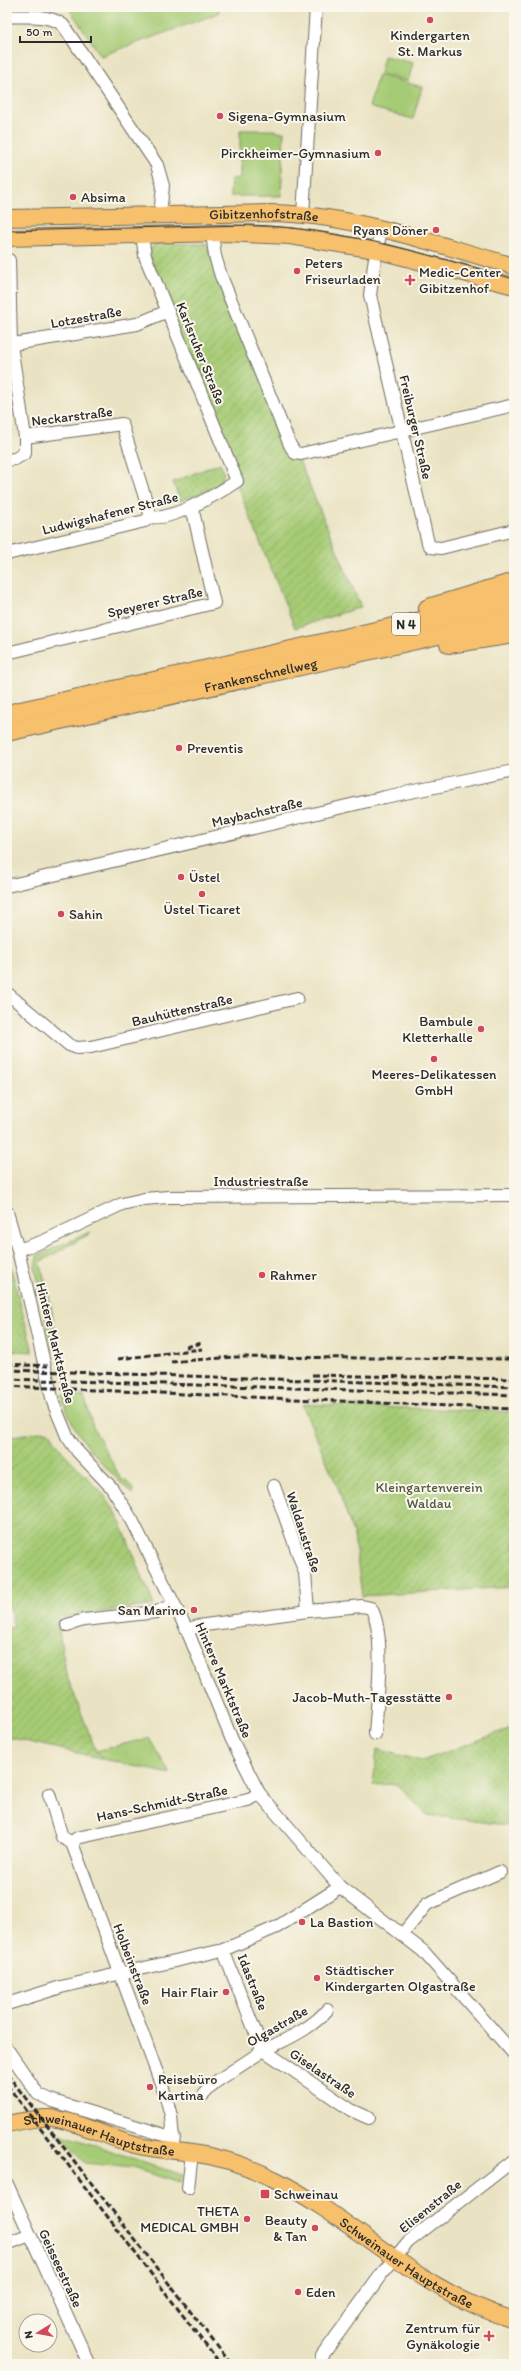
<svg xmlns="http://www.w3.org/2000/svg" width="521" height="2371" viewBox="0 0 521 2371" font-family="Itim,sans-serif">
  <defs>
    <pattern id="park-dots" width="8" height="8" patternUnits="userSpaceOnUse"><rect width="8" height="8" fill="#a6cb75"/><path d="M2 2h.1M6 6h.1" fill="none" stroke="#8fae65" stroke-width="1.8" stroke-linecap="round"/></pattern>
    <pattern id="garden-furrows" width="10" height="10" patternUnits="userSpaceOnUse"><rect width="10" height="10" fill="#a6cb75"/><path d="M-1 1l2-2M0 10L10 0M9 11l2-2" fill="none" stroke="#8fae65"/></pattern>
  </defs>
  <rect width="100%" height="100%" fill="#fbf7ec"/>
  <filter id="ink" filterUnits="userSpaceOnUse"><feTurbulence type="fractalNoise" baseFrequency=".025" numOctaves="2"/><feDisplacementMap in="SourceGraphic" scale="8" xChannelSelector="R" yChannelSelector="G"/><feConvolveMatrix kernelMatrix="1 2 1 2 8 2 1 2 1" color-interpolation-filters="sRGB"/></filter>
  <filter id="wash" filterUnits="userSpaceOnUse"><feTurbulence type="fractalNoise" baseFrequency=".012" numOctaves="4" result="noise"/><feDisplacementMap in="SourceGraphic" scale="16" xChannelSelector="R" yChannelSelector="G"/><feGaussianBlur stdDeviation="0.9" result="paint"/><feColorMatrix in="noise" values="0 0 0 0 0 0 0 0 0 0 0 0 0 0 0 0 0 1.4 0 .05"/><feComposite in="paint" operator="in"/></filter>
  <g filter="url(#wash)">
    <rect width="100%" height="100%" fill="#eae3c3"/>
    <!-- grass -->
    <g fill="#a6cb75" stroke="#687b50">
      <path d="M68,7H219V13L101,56Z"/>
      <path d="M384,56L413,63L408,81L380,74Z"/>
      <path d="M378,75L422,87L413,119L369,107Z"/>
      <path d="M240,130H275V132H284L281,196H230L231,179L240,178Z"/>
      <path d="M90,1232L91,1233L40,1262L50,1301L58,1351L52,1350L35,1266L37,1256Z"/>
      <path d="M62,1395L84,1396L93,1427L121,1479L126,1481L133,1489L132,1494C104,1465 71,1436 62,1395Z"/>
      <path d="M149,1738L170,1774L103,1759L96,1751Z"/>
      <path d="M58,2133L183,2175L180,2183L132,2168L85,2163Z"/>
    </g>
    <!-- park -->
    <g fill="url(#park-dots)" stroke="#687b50">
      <path d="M220,463L224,474L218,486L180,501L173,482Z"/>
      <path d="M7,1253L33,1352L7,1351Z"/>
      <path d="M514,1727V1826L427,1815L396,1784L373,1785L377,1749L422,1761Z"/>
    </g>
    <!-- garden -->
    <g fill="url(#garden-furrows)" stroke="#687b50">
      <path d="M156,243L206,244L292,455L298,458L361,607L295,628L239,490L150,257L151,248Z"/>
      <path d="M302,1404L514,1412V1587L362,1596L354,1536L338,1488Z"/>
      <path d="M45,1431L50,1432L62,1451L103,1494L117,1514L154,1605L57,1618L66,1673L96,1751L103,1759L7,1737V1628L14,1627L7,1598V1437Z"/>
    </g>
  </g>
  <g filter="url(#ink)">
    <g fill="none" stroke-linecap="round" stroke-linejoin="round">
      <defs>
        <g id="minor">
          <path d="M7,16C26,18 47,13 63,25L157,165L163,186L160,215"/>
          <path d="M303,214L316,7"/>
          <path d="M382,229L376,250L370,295L428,543L431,547L441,548L514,530"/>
          <path d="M212,233L215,256L221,276L290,445L295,453L301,454L514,405"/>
          <path d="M7,345L137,324L168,311"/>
          <path d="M25,437L122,424L151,517"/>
          <path d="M7,460L15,459L25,453V437L11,345L9,260"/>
          <path d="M7,554L145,521L151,517C172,521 219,493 237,481L145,256L142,235"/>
          <path d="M7,653L214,603L192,507"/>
          <path d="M7,886L385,797L514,771"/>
          <path d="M7,993L69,1045L77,1048L91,1047L297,998"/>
          <path d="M7,1212L18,1250L53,1402L67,1436L78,1452L111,1487L132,1520L187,1630L232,1740L259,1793L340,1887L423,1951L514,2054"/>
          <path d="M18,1250L44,1241L122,1204L144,1199L168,1197L514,1195"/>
          <path d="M274,1486L305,1573L308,1611"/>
          <path d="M67,1625L84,1620L157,1612L174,1604"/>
          <path d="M187,1630L198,1626L308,1611L362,1606L371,1608C386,1633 377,1703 375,1734"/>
          <path d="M49,1794L62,1837L72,1843L166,2097L171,2116L174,2151"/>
          <path d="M72,1843L77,1838L248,1800L259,1793"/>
          <path d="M402,1935L427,1904L500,1872"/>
          <path d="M223,1950L262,2049"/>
          <path d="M7,2004L61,1987L223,1950L277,1927L340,1887"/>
          <path d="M7,2049L38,2094L53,2101L174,2138"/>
          <path d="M262,2049L351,2110L369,2118"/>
          <path d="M203,2095L214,2083L258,2054C263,2047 268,2049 275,2045C293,2036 314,2026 327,2010"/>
          <path d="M7,2184L89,2364"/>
          <path d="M188,2188L192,2153"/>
          <path d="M7,2244L30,2235"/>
          <path d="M321,2364L322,2356L380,2276L408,2242L514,2160"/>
        </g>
        <g id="major">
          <path id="s1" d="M7,218L269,213C353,214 434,244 514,266"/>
          <path d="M7,238L224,233L290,236L376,250L514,286"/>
          <path id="s2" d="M7,2124C21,2121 38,2117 52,2118C81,2122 108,2138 135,2145C154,2150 173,2150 192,2153C222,2157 251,2167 278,2181C362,2225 420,2292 514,2320"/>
        </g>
        <g id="highway">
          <path d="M428,608L514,582"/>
          <path d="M449,644L514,634"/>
          <path d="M7,714L514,600"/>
          <path id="s3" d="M7,732L514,618"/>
        </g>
      </defs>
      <!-- minor casing -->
      <use href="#minor" stroke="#6e6b60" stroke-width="14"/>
      <!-- major casing -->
      <use href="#major" stroke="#6e6b60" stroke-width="18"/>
      <!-- highway casing -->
      <use href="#highway" stroke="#6e6b60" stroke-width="20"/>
      <!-- minor -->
      <use href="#minor" stroke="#fff" stroke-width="12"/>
      <!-- major -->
      <use href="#major" stroke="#f7c06c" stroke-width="16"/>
      <!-- highway -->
      <use href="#highway" stroke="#f7c06c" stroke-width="18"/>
      <!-- tram -->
      <path stroke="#2b2b2b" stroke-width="1" d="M7,231L249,225C341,228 426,254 514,279"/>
      <!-- rail -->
      <g stroke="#2b2b2b" stroke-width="3" stroke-dasharray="6 3" stroke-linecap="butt">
        <path d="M186,1347L202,1343"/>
        <path d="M118,1359L202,1349"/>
        <path d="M171,1362L233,1357L514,1359"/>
        <path d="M7,1364L48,1366"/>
        <path d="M7,1370L514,1387"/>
        <path d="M312,1375L514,1379"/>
        <path d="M7,1379L514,1395"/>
        <path d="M7,1386L514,1409"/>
        <path d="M7,2074L231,2364"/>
        <path d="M7,2085L220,2364"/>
      </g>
    </g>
  </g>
  <!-- markers -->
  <g fill="#d1495b" stroke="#fbf7ec" stroke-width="1.5">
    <circle cx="430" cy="20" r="4"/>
    <circle cx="220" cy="116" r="4"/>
    <circle cx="378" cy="153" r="4"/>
    <circle cx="73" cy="197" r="4"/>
    <circle cx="436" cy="230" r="4"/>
    <circle cx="297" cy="271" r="4"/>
    <path d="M408 274h4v4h4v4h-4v4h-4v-4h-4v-4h4z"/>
    <circle cx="179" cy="748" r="4"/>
    <circle cx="181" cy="877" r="4"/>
    <circle cx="202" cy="894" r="4"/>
    <circle cx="61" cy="914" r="4"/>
    <circle cx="481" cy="1029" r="4"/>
    <circle cx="434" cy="1059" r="4"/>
    <circle cx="262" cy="1275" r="4"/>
    <circle cx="194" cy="1610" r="4"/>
    <circle cx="449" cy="1697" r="4"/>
    <circle cx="302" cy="1922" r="4"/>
    <circle cx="317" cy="1978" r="4"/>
    <circle cx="226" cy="1992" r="4"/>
    <circle cx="150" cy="2087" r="4"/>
    <rect x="260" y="2189" width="10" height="10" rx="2"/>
    <circle cx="247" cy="2219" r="4"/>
    <circle cx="315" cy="2228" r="4"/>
    <circle cx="298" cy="2292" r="4"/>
    <path d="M487 2330h4v4h4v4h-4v4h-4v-4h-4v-4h4z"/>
  </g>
  <g text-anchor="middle" stroke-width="4" stroke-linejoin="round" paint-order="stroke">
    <!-- shield labels -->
    <rect fill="#fbf7ec" stroke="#696865" stroke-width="1" x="392" y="613" width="28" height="22" rx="3"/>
    <g font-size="13" font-weight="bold" fill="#2b2b2b">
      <text x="406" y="629">N 4</text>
    </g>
    <!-- poi labels -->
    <g font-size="14" fill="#2b2b2b" stroke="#fbf7ec" text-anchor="start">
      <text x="430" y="40" text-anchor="middle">Kindergarten<tspan x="430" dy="16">St. Markus</tspan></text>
      <text x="228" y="121">Sigena-Gymnasium</text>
      <text x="370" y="158" text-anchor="end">Pirckheimer-Gymnasium</text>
      <text x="81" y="202">Absima</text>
      <text x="428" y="235" text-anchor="end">Ryans Döner</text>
      <text x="305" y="268">Peters<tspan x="305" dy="16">Friseurladen</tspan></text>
      <text x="419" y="277">Medic-Center<tspan x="419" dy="16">Gibitzenhof</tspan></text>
      <text x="187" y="753">Preventis</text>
      <text x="189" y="882">Üstel</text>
      <text x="202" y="914" text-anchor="middle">Üstel Ticaret</text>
      <text x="69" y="919">Sahin</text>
      <text x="473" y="1026" text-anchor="end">Bambule<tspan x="473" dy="16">Kletterhalle</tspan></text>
      <text x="434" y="1079" text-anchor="middle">Meeres-Delikatessen<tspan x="434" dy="16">GmbH</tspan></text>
      <text x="270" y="1280">Rahmer</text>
      <text x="186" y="1615" text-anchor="end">San Marino</text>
      <text x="441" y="1702" text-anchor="end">Jacob-Muth-Tagesstätte</text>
      <text x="310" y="1927">La Bastion</text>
      <text x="325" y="1975">Städtischer<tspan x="325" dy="16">Kindergarten Olgastraße</tspan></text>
      <text x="218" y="1997" text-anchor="end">Hair Flair</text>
      <text x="158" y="2084">Reisebüro<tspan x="158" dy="16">Kartina</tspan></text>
      <text x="274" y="2199">Schweinau</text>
      <text x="239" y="2216" text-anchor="end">THETA<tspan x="239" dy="16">MEDICAL GMBH</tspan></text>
      <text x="307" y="2225" text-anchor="end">Beauty<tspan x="307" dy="16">&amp; Tan</tspan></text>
      <text x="306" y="2297">Eden</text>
      <text x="480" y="2333" text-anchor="end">Zentrum für<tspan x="480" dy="16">Gynäkologie</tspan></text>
    </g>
    <!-- street labels -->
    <g font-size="14" fill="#2b2b2b" stroke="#fbf7ec">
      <text dy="5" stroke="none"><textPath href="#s1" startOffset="257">Gibitzenhofstraße</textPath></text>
      <text transform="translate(86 317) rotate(-10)" y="5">Lotzestraße</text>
      <text transform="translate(201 353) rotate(68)" y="5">Karlsruher Straße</text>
      <text transform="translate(72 416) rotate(-7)" y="5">Neckarstraße</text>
      <text transform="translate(416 427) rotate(77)" y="5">Freiburger Straße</text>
      <text transform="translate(110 513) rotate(-14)" y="5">Ludwigshafener Straße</text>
      <text transform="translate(155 602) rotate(-13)" y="5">Speyerer Straße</text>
      <text dy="5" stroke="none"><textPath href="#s3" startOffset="260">Frankenschnellweg</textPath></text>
      <text transform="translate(257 812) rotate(-13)" y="5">Maybachstraße</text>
      <text transform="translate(182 1010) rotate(-13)" y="5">Bauhüttenstraße</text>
      <text x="261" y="1186">Industriestraße</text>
      <text transform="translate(56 1343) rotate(76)" y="5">Hintere Marktstraße</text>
      <text transform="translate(304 1532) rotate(72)" y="5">Waldaustraße</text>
      <text transform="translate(224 1680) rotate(67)" y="5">Hintere Marktstraße</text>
      <text transform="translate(162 1803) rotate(-12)" y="5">Hans-Schmidt-Straße</text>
      <text transform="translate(133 1964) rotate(69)" y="5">Holbeinstraße</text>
      <text transform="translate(253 1982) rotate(68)" y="5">Idastraße</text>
      <text transform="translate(277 2026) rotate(-30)" y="5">Olgastraße</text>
      <text transform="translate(323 2073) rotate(34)" y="5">Giselastraße</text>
      <text dy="5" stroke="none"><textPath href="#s2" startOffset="95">Schweinauer Hauptstraße</textPath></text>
      <text transform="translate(430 2206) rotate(-39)" y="5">Elisenstraße</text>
      <text dy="5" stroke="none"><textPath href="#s2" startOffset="434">Schweinauer Hauptstraße</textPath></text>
      <text transform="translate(61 2268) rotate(65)" y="5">Geisseestraße</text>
    </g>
    <!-- park labels -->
    <g font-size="14" fill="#505b41" stroke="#fbf7ec">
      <text x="429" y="1492">Kleingartenverein<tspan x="429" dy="16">Waldau</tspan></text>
    </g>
  </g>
  <!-- margin -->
  <rect width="521" height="2371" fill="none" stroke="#fbf7ec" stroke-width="24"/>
  <!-- north arrow -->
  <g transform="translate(38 2333) rotate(259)"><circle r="19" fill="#fbf7ec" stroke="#a8a59f"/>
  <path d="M0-3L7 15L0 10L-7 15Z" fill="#d1495b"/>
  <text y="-6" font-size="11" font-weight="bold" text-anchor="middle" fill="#2b2b2b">N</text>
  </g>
  <!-- scale -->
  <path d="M20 36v6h71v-6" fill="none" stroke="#2b2b2b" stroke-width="2"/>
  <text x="26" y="36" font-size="12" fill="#2b2b2b" stroke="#fbf7ec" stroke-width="3" paint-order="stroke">50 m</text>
</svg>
